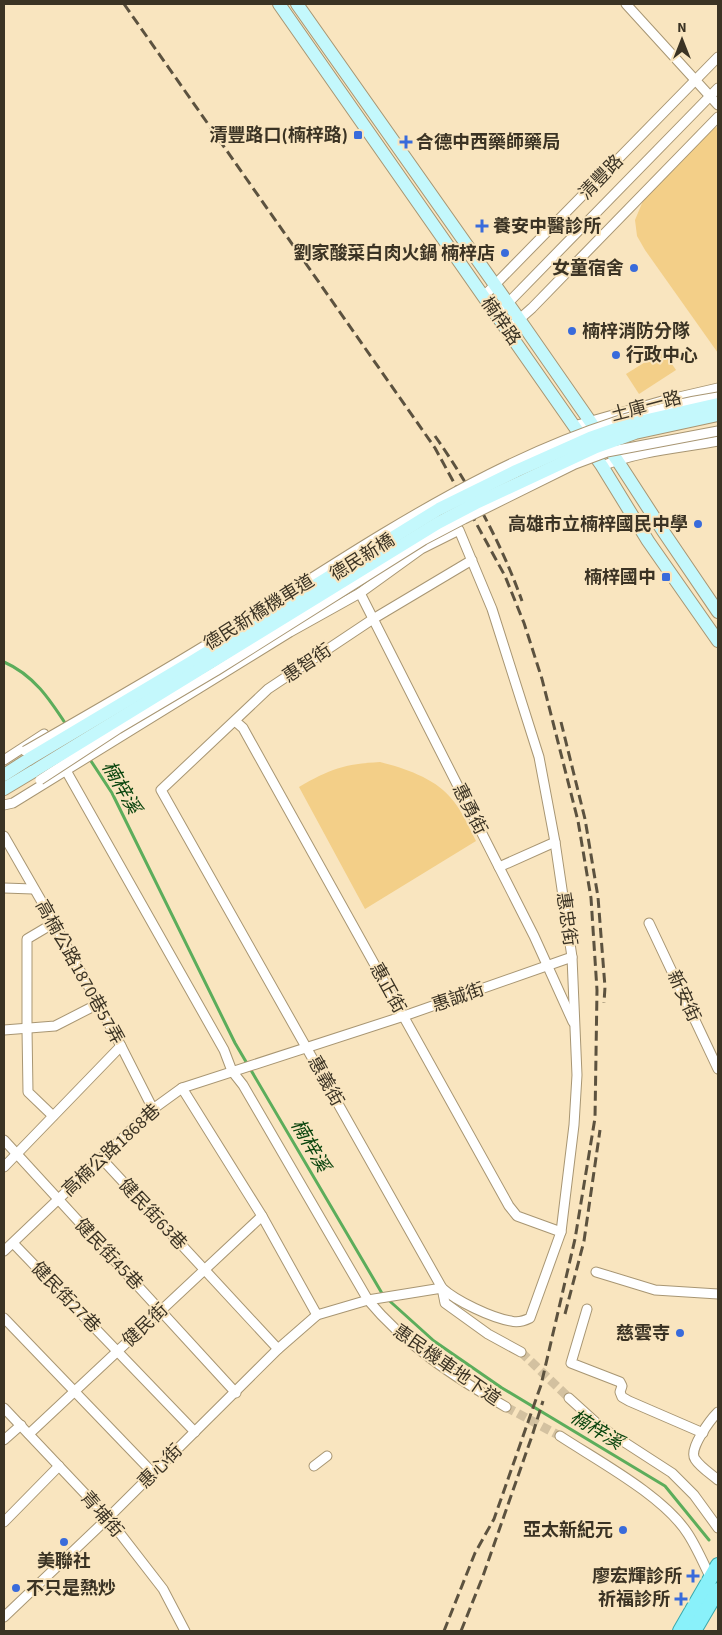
<svg xmlns="http://www.w3.org/2000/svg" width="722" height="1635" viewBox="0 0 722 1635" font-family="'Source Sans 3','Noto Sans TC',sans-serif">
  <rect width="100%" height="100%" fill="#f9e5bf"/>
  <!-- green -->
  <g fill="#f3cf88">
    <path d="M718,127V353L645,250L637,236L635,220L645,196L712,128Z"/>
    <path d="M663,351L676,370L639,394L626,374Z"/>
    <path d="M380,762C404,768 434,778 450,797C462,810 468,826 476,841L365,909L299,787C330,769 344,764 380,762Z"/>
  </g>
  <g fill="none" stroke-linecap="round" stroke-linejoin="round">
    <!-- stream -->
    <g stroke="#5cad5b" stroke-width="3">
      <path d="M4,662C34,675 50,700 67,726"/>
      <path d="M89,758L112,793L235,1043L383,1295L434,1341L502,1388L665,1486L709,1540"/>
    </g>
    <!-- street-tunnel -->
    <g stroke="#d3c1a0" stroke-width="9" stroke-dasharray="9 4.5" stroke-linecap="butt">
      <path d="M521,1352L569,1398"/>
      <path d="M506,1407L560,1436"/>
    </g>
    <defs>
      <g id="street">
        <path d="M626,4L718,105"/>
        <path d="M483,297L718,57"/>
        <path d="M495,314L508,303L718,88"/>
        <path d="M507,330L532,308L718,117"/>
        <path d="M574,426L662,401L718,388"/>
        <path d="M602,466C639,451 680,448 718,441"/>
        <path d="M360,593L534,936L573,1022"/>
        <path d="M235,721L243,728L258,755L509,1206L517,1216L561,1232"/>
        <path d="M4,760L44,734L50,743"/>
        <path d="M64,767L224,1050L232,1071L243,1085L368,1300C405,1345 456,1378 506,1407"/>
        <path d="M4,805L13,803L290,632L360,593L421,549L459,530L492,609L539,757L555,842L572,957L577,1075L574,1125L561,1232L530,1318C524,1321 518,1323 511,1321C492,1318 456,1301 442,1288L161,790L268,689L373,619L472,560"/>
        <path d="M4,836L54,923L121,1046L153,1109"/>
        <path d="M499,867L555,842"/>
        <path d="M4,888L33,889"/>
        <path d="M649,923L718,1069"/>
        <path d="M4,1030L55,1026L98,1004"/>
        <path d="M182,1088L262,1216L317,1315"/>
        <path d="M53,1116L28,1092L27,1029V939L54,923"/>
        <path d="M4,1140L236,1393"/>
        <path d="M101,1158L278,1349"/>
        <path d="M4,1167L121,1046"/>
        <path d="M13,1243L195,1432"/>
        <path d="M4,1251L153,1109L182,1088L404,1016L572,957"/>
        <path d="M596,1272L655,1290L718,1294"/>
        <path d="M587,1309L571,1363L620,1382L622,1386L620,1392L622,1397L629,1401L703,1433"/>
        <path d="M4,1318L153,1473"/>
        <path d="M569,1398L601,1427L672,1473L694,1495L718,1528"/>
        <path d="M4,1408L108,1518L163,1589L185,1631"/>
        <path d="M718,1412C711,1419 688,1449 695,1459C700,1467 711,1474 718,1480"/>
        <path d="M29,1434L262,1216"/>
        <path d="M560,1436C598,1461 664,1496 688,1534C697,1548 704,1564 711,1579"/>
        <path d="M4,1440L21,1425"/>
        <path d="M314,1466L327,1456"/>
        <path d="M4,1522L59,1466"/>
        <path d="M4,1617L108,1518L278,1349L317,1315L368,1300L442,1288L445,1303L488,1334L521,1352"/>
      </g>
      <g id="secondary">
        <path d="M279,4L602,466L648,541L718,641"/>
        <path d="M297,4L519,319L617,460L663,531L718,612"/>
        <path d="M4,775L29,759"/>
        <path d="M4,789L34,771"/>
      </g>
      <g id="primary">
        <path d="M680,1631L718,1565"/>
        <path d="M694,1631L718,1590"/>
      </g>
    </defs>
    <!-- street casing -->
    <use href="#street" stroke="#a89673" stroke-width="11"/>
    <!-- secondary casing -->
    <use href="#secondary" stroke="#a89673" stroke-width="14"/>
    <!-- primary casing -->
    <use href="#primary" stroke="#3ba8ac" stroke-width="16"/>
    <!-- street -->
    <use href="#street" stroke="#fff" stroke-width="9"/>
    <!-- secondary -->
    <use href="#secondary" stroke="#c4f8fc" stroke-width="12"/>
    <!-- primary -->
    <use href="#primary" stroke="#89f1fa" stroke-width="14"/>
    <!-- rail -->
    <g stroke="#5c523f" stroke-width="3" stroke-dasharray="10 5" stroke-linecap="butt">
      <path d="M124,4L435,448L505,576L524,623L542,679L578,821L591,898L597,990L595,1118L575,1239L541,1385L494,1519L475,1553L444,1631"/>
      <path d="M435,436C470,486 501,542 522,601"/>
      <path d="M561,722L585,819L598,897L605,987L604,1003"/>
      <path d="M565,1314L584,1241L600,1130"/>
      <path d="M461,1631L483,1576L532,1436L543,1401"/>
    </g>
    <defs>
      <g id="street-bridge">
        <path d="M25,751C96,710 167,670 235,627C385,532 539,424 718,397"/>
        <path d="M40,780L118,729L216,671L424,540L464,519L575,464L607,452L718,431"/>
      </g>
      <g id="secondary-bridge">
        <path d="M29,759L190,663L439,509L516,471L590,438L630,424L718,404"/>
        <path d="M34,771L381,558L438,523L478,502L596,447L635,433L718,415"/>
      </g>
    </defs>
    <!-- street-bridge casing -->
    <use href="#street-bridge" stroke="#a89673" stroke-width="11" stroke-linecap="butt"/>
    <!-- secondary-bridge casing -->
    <use href="#secondary-bridge" stroke="#a89673" stroke-width="14" stroke-linecap="butt"/>
    <!-- street-bridge -->
    <use href="#street-bridge" stroke="#fff" stroke-width="9"/>
    <!-- secondary-bridge -->
    <use href="#secondary-bridge" stroke="#c4f8fc" stroke-width="12"/>
  </g>
  <!-- markers -->
  <g fill="#396bdb" stroke="#f9e5bf" stroke-width="2">
    <rect x="353" y="130" width="10" height="10" rx="2.5"/>
    <path d="M403.5 134.5h5v5h5v5h-5v5h-5v-5h-5v-5h5z"/>
    <path d="M479.5 218.5h5v5h5v5h-5v5h-5v-5h-5v-5h5z"/>
    <circle cx="505" cy="253" r="5"/>
    <circle cx="634" cy="268" r="5"/>
    <circle cx="572" cy="331" r="5"/>
    <circle cx="616" cy="355" r="5"/>
    <circle cx="698" cy="524" r="5"/>
    <rect x="661" y="572" width="10" height="10" rx="2.5"/>
    <circle cx="680" cy="1333" r="5"/>
    <circle cx="623" cy="1530" r="5"/>
    <circle cx="64" cy="1542" r="5"/>
    <path d="M690.5 1568.5h5v5h5v5h-5v5h-5v-5h-5v-5h5z"/>
    <circle cx="16" cy="1588" r="5"/>
    <path d="M678.5 1591.5h5v5h5v5h-5v5h-5v-5h-5v-5h5z"/>
  </g>
  <g text-anchor="middle" stroke-width="4" stroke-linejoin="round" paint-order="stroke">
    <!-- poi labels -->
    <g font-size="18" font-weight="bold" fill="#3b3324" stroke="#f9e5bf" text-anchor="end">
      <text x="348" y="141">清豐路口(楠梓路)</text>
      <text x="416" y="148" text-anchor="start">合德中西藥師藥局</text>
      <text x="493" y="232" text-anchor="start">養安中醫診所</text>
      <text x="495" y="259">劉家酸菜白肉火鍋 楠梓店</text>
      <text x="624" y="274">女童宿舍</text>
      <text x="582" y="337" text-anchor="start">楠梓消防分隊</text>
      <text x="626" y="361" text-anchor="start">行政中心</text>
      <text x="688" y="530">高雄市立楠梓國民中學</text>
      <text x="656" y="583">楠梓國中</text>
      <text x="670" y="1339">慈雲寺</text>
      <text x="613" y="1536">亞太新紀元</text>
      <text x="64" y="1567" text-anchor="middle">美聯社</text>
      <text x="682" y="1582">廖宏輝診所</text>
      <text x="26" y="1594" text-anchor="start">不只是熱炒</text>
      <text x="670" y="1605">祈福診所</text>
    </g>
    <!-- street labels -->
    <g font-size="18" fill="#3b3324" stroke="#f9e5bf">
      <text transform="translate(601 177) rotate(-46)" y="6">清豐路</text>
      <text transform="translate(501 321) rotate(55)" y="6">楠梓路</text>
      <text transform="translate(646 406) rotate(-15)" y="6">土庫一路</text>
      <text transform="translate(362 557) rotate(-32)" y="6">德民新橋</text>
      <text transform="translate(259 612) rotate(-32)" y="6">德民新橋機車道</text>
      <text transform="translate(307 663) rotate(-34)" y="6">惠智街</text>
      <text transform="translate(470 809) rotate(63)" y="6">惠勇街</text>
      <text transform="translate(567 919) rotate(82)" y="6">惠忠街</text>
      <text transform="translate(80 972) rotate(61)" y="6">高楠公路1870巷57弄</text>
      <text transform="translate(388 988) rotate(61)" y="6">惠正街</text>
      <text transform="translate(684 996) rotate(65)" y="6">新安街</text>
      <text transform="translate(458 997) rotate(-19)" y="6">惠誠街</text>
      <text transform="translate(326 1081) rotate(61)" y="6">惠義街</text>
      <text transform="translate(111 1150) rotate(-43)" y="6">高楠公路1868巷</text>
      <text transform="translate(153 1214) rotate(47)" y="6">健民街63巷</text>
      <text transform="translate(109 1254) rotate(47)" y="6">健民街45巷</text>
      <text transform="translate(66 1297) rotate(46)" y="6">健民街27巷</text>
      <text transform="translate(145 1325) rotate(-43)" y="6">健民街</text>
      <text transform="translate(447 1365) rotate(35)" y="6">惠民機車地下道</text>
      <text transform="translate(160 1466) rotate(-45)" y="6">惠心街</text>
      <text transform="translate(102 1514) rotate(49)" y="6">青埔街</text>
    </g>
    <!-- water labels -->
    <g font-size="19" font-style="italic" fill="#09440d" stroke="#f9e5bf">
      <text transform="translate(122 787) rotate(60)" y="7">楠梓溪</text>
      <text transform="translate(311 1145) rotate(60)" y="7">楠梓溪</text>
      <text transform="translate(597 1429) rotate(31)" y="7">楠梓溪</text>
    </g>
  </g>
  <!-- border -->
  <rect width="722" height="1635" fill="none" stroke="#3b3324" stroke-width="10"/>
  <!-- north arrow -->
  <g transform="translate(682 40)" stroke="#f9e5bf" stroke-width="4" paint-order="stroke">
  <path d="M0-4L9 19L0 12L-9 19Z" fill="#3b3324"/>
  <text y="-8" font-size="14" font-weight="bold" text-anchor="middle" fill="#3b3324">N</text>
  </g>
</svg>
